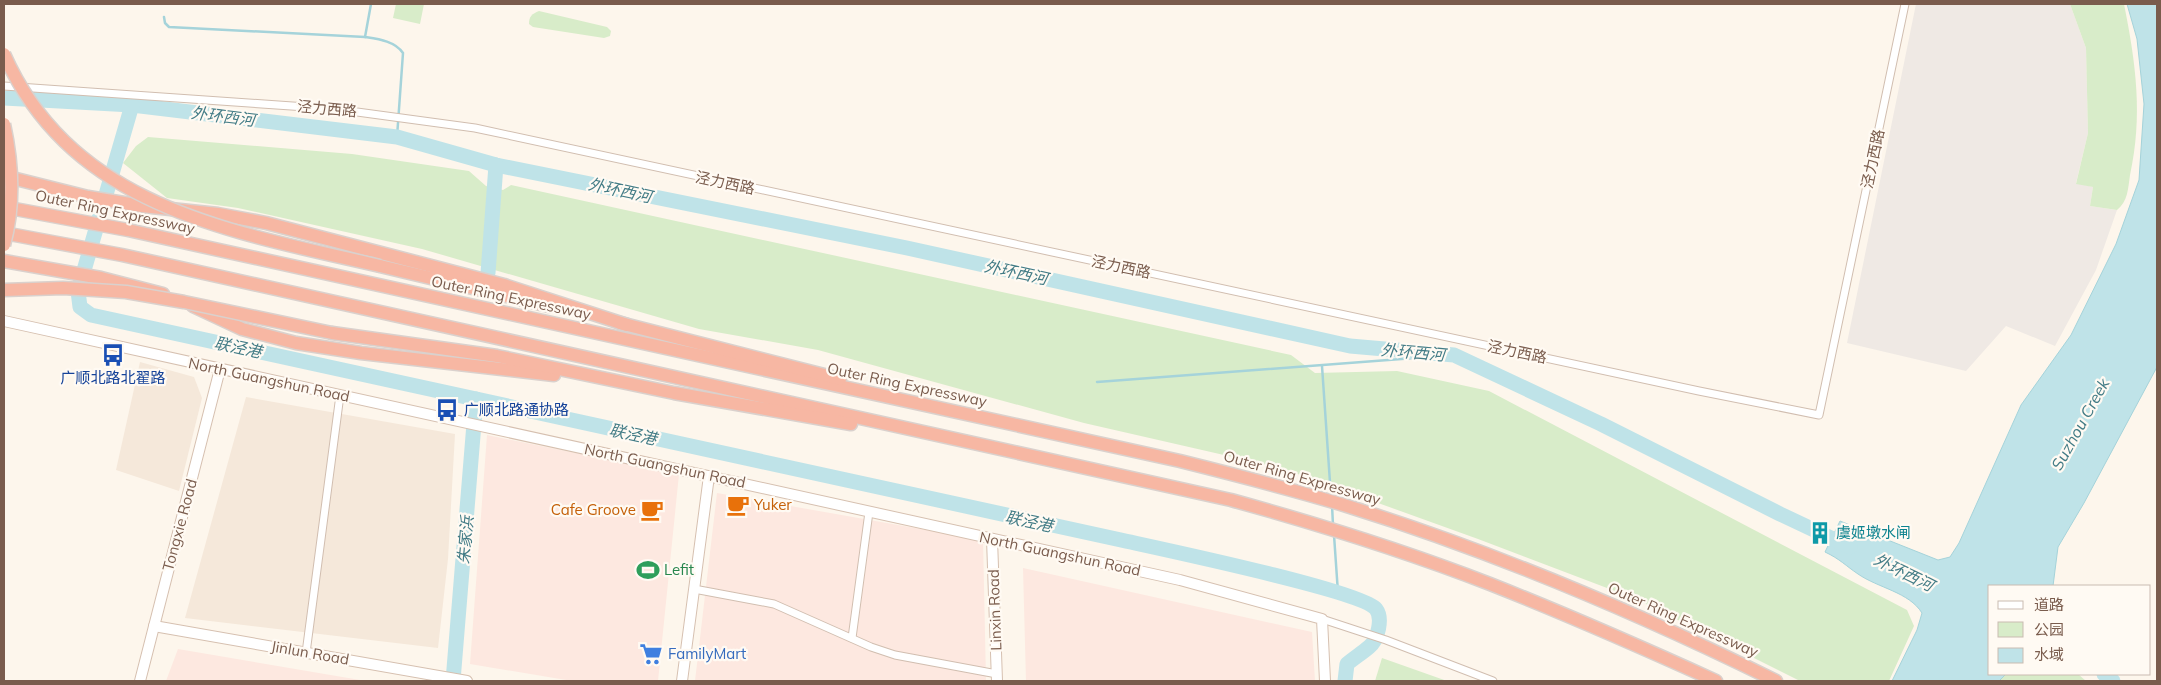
<svg xmlns="http://www.w3.org/2000/svg" width="2161" height="685" viewBox="0 0 2161 685" font-family="Mulish,'Noto Sans SC',sans-serif">
  <rect width="100%" height="100%" fill="#fdf6ec"/>
  <!-- residential -->
  <g fill="#f5e8da">
    <path d="M140,362L194,377L202,398L179,491L116,470Z"/>
    <path d="M246,397L455,434L448,559L438,648L185,618Z"/>
  </g>
  <!-- commercial -->
  <g fill="#fde8e0">
    <path d="M487,435L679,474L658,681H572L470,664Z"/>
    <path d="M717,493L983,540L986,681H695Z"/>
    <path d="M1023,568L1312,632L1315,681H1026Z"/>
    <path d="M178,649L366,681H166Z"/>
  </g>
  <!-- industrial -->
  <path fill="#efe9e4" d="M1916,4H2070L2086,48L2088,133L2076,183L2093,187L2090,206L2117,210L2096,270L2055,346L2006,326L1966,371L1847,343Z"/>
  <!-- green -->
  <g fill="#d8ecc9">
    <path d="M396,4H424L420,24L393,18Z"/>
    <path d="M2070,4H2124C2136,64 2143,116 2130,175C2128,189 2128,201 2117,210L2090,206L2093,187L2076,184L2088,133L2086,48Z"/>
    <path d="M539,11L607,27L611,31L610,36L604,38L533,27L529,24C529,16 532,14 539,11Z"/>
    <path d="M148,137L352,154L469,171L486,186L503,190L511,185L1291,355L1315,373L1397,371L1489,391L1907,610L1914,626L1889,681H1800L1636,599L1478,539L1281,468L1084,423L818,350L699,329L422,249L238,208L167,198L123,163L136,146Z"/>
    <path d="M1382,658L1447,681H1375Z"/>
    <path d="M2006,674H2078L2086,681H1999Z"/>
  </g>
  <!-- water -->
  <path fill="#bfe3e8" stroke="#a5d3da" d="M2127,4H2157V367L2084,503L2058,547L2053,586H1990V674H2006L1999,681H1892L1917,630L1922,613C1909,592 1878,588 1858,574C1846,566 1840,559 1825,552L1840,521L1938,560L1950,557L1959,543L2021,405L2071,335L2116,244L2139,180L2144,104L2137,39Z"/>
  <g fill="none" stroke-linecap="round" stroke-linejoin="round">
    <!-- stream -->
    <g stroke="#a5d3da" stroke-width="2.5">
      <path d="M164,17L165,23L169,27L365,37C378,39 395,41 403,53L397,137"/>
      <path d="M365,37L371,4"/>
      <path d="M1322,366L1331,497"/>
      <path d="M1097,382L1454,355"/>
      <path d="M1332,505L1333,525"/>
      <path d="M1334,535L1338,593"/>
    </g>
    <!-- river -->
    <g stroke="#bfe3e8" stroke-width="15">
      <path d="M4,98L132,105L397,137L496,165L907,248L1350,346L1454,355L1601,424L1780,514L1850,547"/>
      <path d="M132,105L78,291L80,307L91,315C434,390 777,466 1121,540C1157,548 1362,591 1376,609C1383,618 1378,640 1369,647C1362,653 1354,658 1347,664L1345,681"/>
      <path d="M488,273L496,165"/>
      <path d="M2104,674L2113,681"/>
      <path d="M453,681L476,399"/>
    </g>
    <defs>
      <g id="street">
        <path d="M4,86L335,109L475,128L1699,391L1819,415L1905,4"/>
        <path d="M694,589L774,604L871,647L895,655L997,674"/>
        <path d="M1322,619L1386,640L1493,681"/>
        <path d="M852,638L869,512"/>
        <path d="M306,653L340,395"/>
      </g>
      <g id="secondary">
        <path d="M4,321L1180,580L1322,619L1325,681"/>
        <path d="M992,539L997,681"/>
        <path d="M154,626L467,681"/>
        <path d="M140,681L220,369"/>
        <path d="M682,681L709,476"/>
      </g>
      <g id="highway">
        <path d="M4,176L88,197L142,206L218,214L266,223L504,285L627,325"/>
        <path d="M4,207L128,230L1180,461C1236,475 1292,489 1347,506C1495,552 1638,613 1776,681"/>
        <path d="M4,233L122,255L1231,500C1318,524 1405,551 1490,584C1566,614 1641,647 1716,681"/>
        <path d="M4,261L101,278L163,294"/>
        <path d="M380,266L549,306"/>
        <path d="M193,306L242,329L296,343L361,353L554,375"/>
        <path d="M620,323L840,379"/>
        <path d="M332,333L497,356L674,393L851,424"/>
      </g>
    </defs>
    <!-- street casing -->
    <use href="#street" stroke="#d1beb0" stroke-width="9"/>
    <!-- secondary casing -->
    <use href="#secondary" stroke="#d6c0b0" stroke-width="12"/>
    <!-- highway casing -->
    <use href="#highway" stroke="#dad1cd" stroke-width="15"/>
    <!-- street -->
    <use href="#street" stroke="#fff" stroke-width="7"/>
    <!-- secondary -->
    <use href="#secondary" stroke="#fff" stroke-width="10"/>
    <!-- highway -->
    <use href="#highway" stroke="#f7b7a3" stroke-width="12"/>
    <defs>
      <g id="highway-bridge">
        <path d="M4,54C72,208 233,232 380,266"/>
        <path d="M4,124C13,165 15,204 4,245"/>
        <path d="M4,290L63,288L126,292L184,302L332,333"/>
      </g>
    </defs>
    <!-- highway-bridge casing -->
    <use href="#highway-bridge" stroke="#dad1cd" stroke-width="15" stroke-linecap="butt"/>
    <!-- highway-bridge -->
    <use href="#highway-bridge" stroke="#f7b7a3" stroke-width="12"/>
  </g>
  <!-- icons -->
  <defs>
    <symbol id="bus-bare" viewBox="-9 -9 18 18"><path d="M-5-6H5V4H4V6H2V4H-2V6H-4V4H-5ZM-3.5-4V0h7V-4ZM-3.5 1.2v1.5H-2V1.2ZM2 1.2v1.5H3.5V1.2Z" fill="#1a4fb4" stroke="#fffaf3" stroke-width="2.5" paint-order="stroke"/></symbol>
    <symbol id="cafe-bare" viewBox="-9 -9 18 18"><path d="M-5.5-4.5H6V0H3Q3 3.5 0 3.5H-2.5Q-5.5 3.5-5.5 0ZM3-3.2v2h1.7v-2ZM-6 4.5H4V6H-6Z" fill="#e8710a" stroke="#fffaf3" stroke-width="2.5" paint-order="stroke"/></symbol>
    <symbol id="building-bare" viewBox="-9 -9 18 18"><path d="M-4-6H4V6H1V3H-1V6H-4ZM-2.5-4.3h1.7v1.8h-1.7ZM.8-4.3h1.7v1.8H.8ZM-2.5-1h1.7V.8h-1.7ZM.8-1h1.7V.8H.8Z" fill="#0f9aa8" stroke="#fffaf3" stroke-width="2.5" paint-order="stroke"/></symbol>
    <symbol id="stadium-bare" viewBox="-9 -9 18 18"><path d="M0-5a6.5 5 0 1 0 0 10a6.5 5 0 1 0 0-10ZM-3.5-1.8h7v3.6h-7Z" fill="#2e9e5b" stroke="#fffaf3" stroke-width="2.5" paint-order="stroke"/></symbol>
    <symbol id="supermarket-bare" viewBox="-9 -9 18 18"><path d="M-6-5.5h2.5l.6 2H6L4.5 2H-2.5L-4.4-4H-6ZM-1.5 3.2a1.3 1.3 0 1 0 .1 0ZM3 3.2a1.3 1.3 0 1 0 .1 0Z" fill="#3f7fe0" stroke="#fffaf3" stroke-width="2.5" paint-order="stroke"/></symbol>
  </defs>
  <g fill-rule="evenodd">
    <use href="#bus-bare" x="97" y="339" width="32" height="32"/>
    <use href="#bus-bare" x="431" y="394" width="32" height="32"/>
    <use href="#cafe-bare" x="722" y="489" width="32" height="32"/>
    <use href="#cafe-bare" x="636" y="494" width="32" height="32"/>
    <use href="#building-bare" x="1804" y="517" width="32" height="32"/>
    <use href="#stadium-bare" x="632" y="554" width="32" height="32"/>
    <use href="#supermarket-bare" x="635" y="638" width="32" height="32"/>
  </g>
  <g text-anchor="middle" stroke-width="4.5" stroke-linejoin="round" paint-order="stroke">
    <!-- street labels -->
    <g font-size="15" fill="#7a5c4d" stroke="#fffaf3">
      <text transform="translate(327 109) rotate(5)" y="5">泾力西路</text>
      <text transform="translate(1873 159) rotate(-78)" y="5">泾力西路</text>
      <text transform="translate(725 183) rotate(12)" y="5">泾力西路</text>
      <text transform="translate(115 212) rotate(12)" y="5">Outer Ring Expressway</text>
      <text transform="translate(1121 267) rotate(12)" y="5">泾力西路</text>
      <text transform="translate(511 298) rotate(12)" y="5">Outer Ring Expressway</text>
      <text transform="translate(1517 352) rotate(12)" y="5">泾力西路</text>
      <text transform="translate(269 380) rotate(12)" y="5">North Guangshun Road</text>
      <text transform="translate(907 385) rotate(12)" y="5">Outer Ring Expressway</text>
      <text transform="translate(665 466) rotate(12)" y="5">North Guangshun Road</text>
      <text transform="translate(1302 478) rotate(16)" y="5">Outer Ring Expressway</text>
      <text transform="translate(180 525) rotate(-75)" y="5">Tongxie Road</text>
      <text transform="translate(1060 554) rotate(12)" y="5">North Guangshun Road</text>
      <text transform="translate(995 610) rotate(-92)" y="5">Linxin Road</text>
      <text transform="translate(1683 620) rotate(24)" y="5">Outer Ring Expressway</text>
      <text transform="translate(310 653) rotate(10)" y="5">Jinlun Road</text>
    </g>
    <!-- transit labels -->
    <g font-size="15" fill="#164399" stroke="#fffaf3">
      <text x="113" y="383">广顺北路北翟路</text>
      <text x="464" y="415" text-anchor="start">广顺北路通协路</text>
    </g>
    <!-- food labels -->
    <g font-size="15" fill="#c56008" stroke="#fffaf3" text-anchor="start">
      <text x="754" y="510">Yuker</text>
      <text x="636" y="515" text-anchor="end">Cafe Groove</text>
    </g>
    <!-- culture labels -->
    <g font-size="15" fill="#0d838f" stroke="#fffaf3" text-anchor="start">
      <text x="1836" y="538">虞姬墩水闸</text>
    </g>
    <!-- leisure labels -->
    <g font-size="15" fill="#27864d" stroke="#fffaf3" text-anchor="start">
      <text x="664" y="575">Lefit</text>
    </g>
    <!-- shop labels -->
    <g font-size="15" fill="#366cbe" stroke="#fffaf3" text-anchor="start">
      <text x="668" y="659">FamilyMart</text>
    </g>
    <!-- water labels -->
    <g font-size="16" font-style="italic" fill="#437c86" stroke="#fffaf3">
      <text transform="translate(223 116) rotate(7)" y="6">外环西河</text>
      <text transform="translate(620 190) rotate(12)" y="6">外环西河</text>
      <text transform="translate(1016 272) rotate(12)" y="6">外环西河</text>
      <text transform="translate(238 347) rotate(12)" y="6">联泾港</text>
      <text transform="translate(1413 352) rotate(5)" y="6">外环西河</text>
      <text transform="translate(2080 424) rotate(-61)" y="6">Suzhou Creek</text>
      <text transform="translate(633 434) rotate(12)" y="6">联泾港</text>
      <text transform="translate(1029 521) rotate(12)" y="6">联泾港</text>
      <text transform="translate(465 540) rotate(-85)" y="6">朱家浜</text>
      <text transform="translate(1904 572) rotate(26)" y="6">外环西河</text>
    </g>
  </g>
  <!-- border -->
  <rect width="2161" height="685" fill="none" stroke="#7a5c4d" stroke-width="10"/>
  <!-- legend -->
  <rect x="1988" y="585" width="162" height="90" fill="#fffaf3" stroke="#cabbb1"/>
  <rect x="1998" y="601" width="25" height="8" fill="#ffffff" stroke="#cabbb1"/>
  <text x="2034" y="610" font-size="15" fill="#7a5c4d">道路</text>
  <rect x="1998" y="622" width="25" height="15" fill="#d8ecc9" stroke="#cabbb1"/>
  <text x="2034" y="635" font-size="15" fill="#7a5c4d">公园</text>
  <rect x="1998" y="648" width="25" height="15" fill="#bfe3e8" stroke="#cabbb1"/>
  <text x="2034" y="660" font-size="15" fill="#7a5c4d">水域</text>
</svg>
